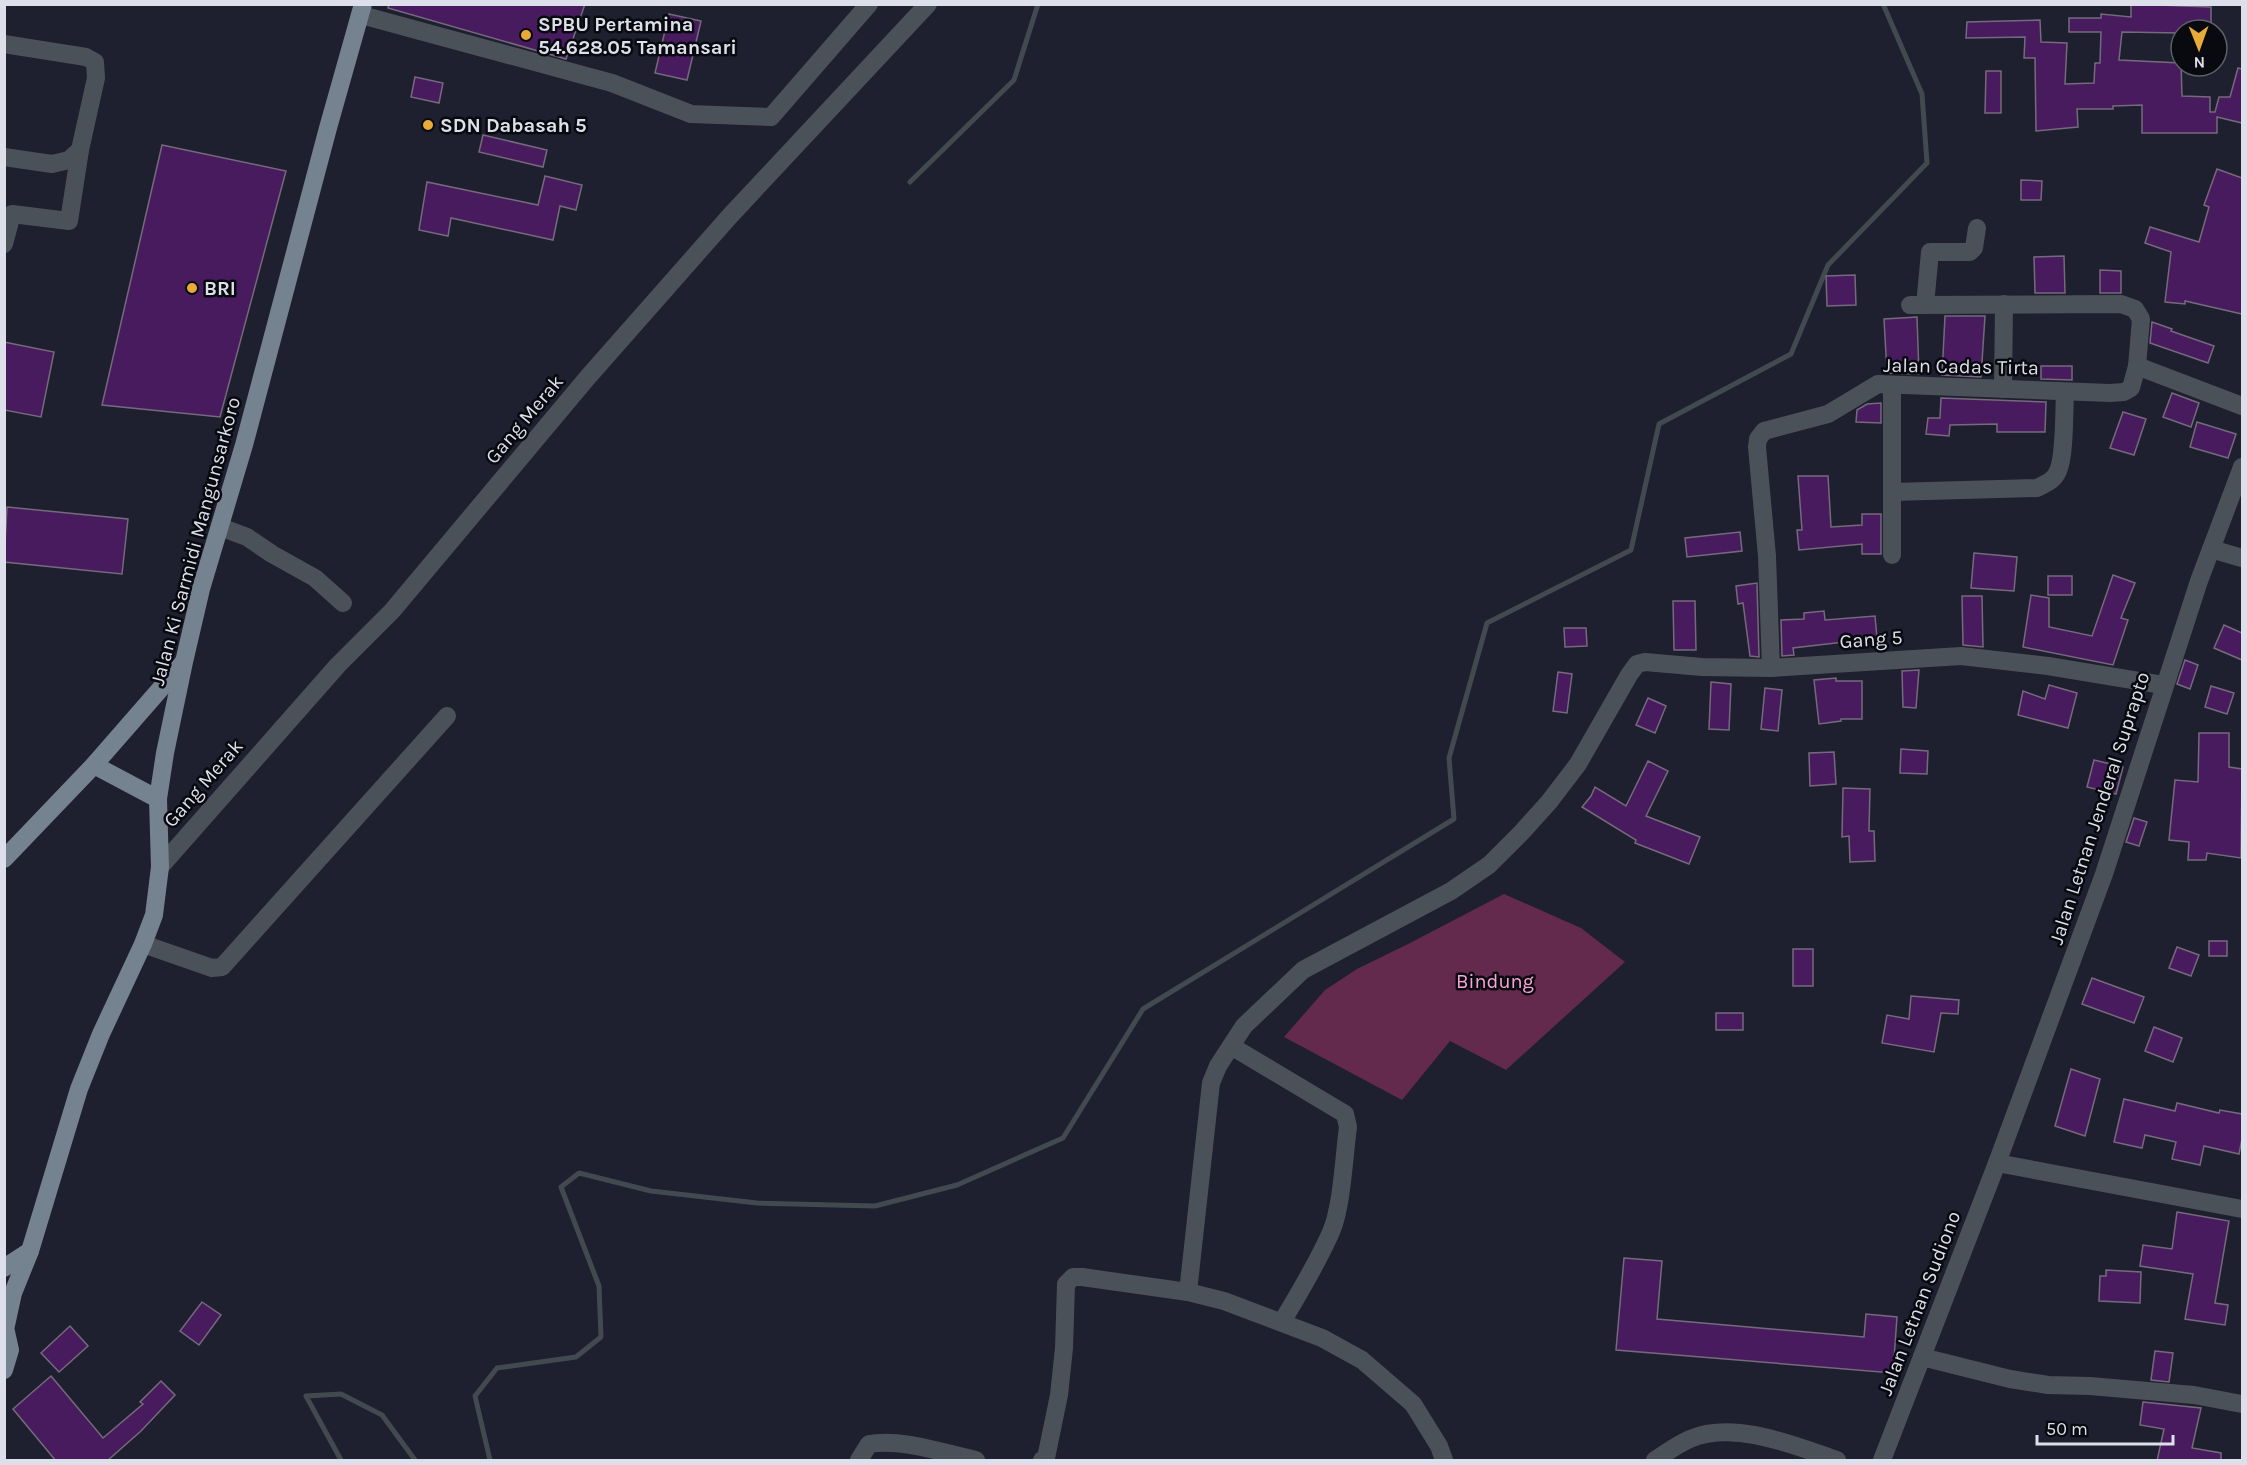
<svg xmlns="http://www.w3.org/2000/svg" width="2247" height="1465" viewBox="0 0 2247 1465" font-family="Karla,sans-serif">
  <rect width="100%" height="100%" fill="#1e1f2f"/>
  <!-- green -->
  <path fill="#632a4e" d="M1504,894L1581,928L1625,962L1506,1070L1450,1041L1402,1100L1284,1037L1325,990L1357,969L1410,943Z"/>
  <g fill="none" stroke-linecap="round" stroke-linejoin="round">
    <!-- stream -->
    <g stroke="#424a50" stroke-width="5">
      <path d="M910,182L1014,80L1038,4"/>
      <path d="M341,1460L306,1396L341,1394L382,1415L415,1460"/>
      <path d="M490,1460L475,1396L497,1368L576,1357L601,1337L599,1286L561,1187L579,1173L651,1191L757,1203L875,1206L957,1185L1063,1138L1143,1009L1454,819L1449,758L1487,623L1631,550L1659,424L1791,354L1828,265L1927,163L1922,94L1883,4"/>
    </g>
  </g>
  <!-- building -->
  <g fill="#471b5e" stroke="#756a7c" stroke-width="1.5">
    <path d="M389,4H585L566,59L388,8Z"/>
    <path d="M2131,4L2211,7V30H2181V33L2122,32L2119,60L2181,63L2182,96L2210,97V112H2215L2219,97H2230L2238,68L2242,69V123L2217,117V133H2142V105L2113,106V109H2077L2078,127L2036,131L2035,58H2024L2025,37L1966,38L1967,22L2040,20L2041,42L2067,43L2065,84L2094,83L2095,63H2100L2101,32H2069V18H2101V14L2131,17Z"/>
    <path d="M669,14L701,21L687,80L655,73Z"/>
    <path d="M1986,71H2001V113H1985Z"/>
    <path d="M415,77L443,83L439,103L411,97Z"/>
    <path d="M483,135L547,150L543,167L479,152Z"/>
    <path d="M162,145L286,171L220,417L102,405Z"/>
    <path d="M2217,169L2242,178V314L2185,301V304L2165,302L2171,252L2145,243L2150,227L2199,242L2209,207L2204,205Z"/>
    <path d="M545,176L582,185L576,210L560,206L553,240L451,218L448,236L419,230L427,182L538,205Z"/>
    <path d="M2021,180L2042,181L2041,200H2021Z"/>
    <path d="M2064,256L2065,293H2035L2034,257Z"/>
    <path d="M2100,270L2121,271V293H2100Z"/>
    <path d="M1855,275L1856,305L1827,306L1826,276Z"/>
    <path d="M1945,316H1985L1981,377L1942,375Z"/>
    <path d="M1917,317L1919,374L1887,373L1884,319Z"/>
    <path d="M2152,322L2172,329L2171,331L2214,346L2208,363L2150,343Z"/>
    <path d="M4,342L54,352L41,417L4,410Z"/>
    <path d="M2041,366H2072V380L2041,379Z"/>
    <path d="M2172,393L2199,403L2191,427L2163,417Z"/>
    <path d="M1941,398L2046,402L2045,432H1997V424L1950,425L1949,436L1926,434L1928,418H1940Z"/>
    <path d="M1881,403V423L1856,422L1857,410L1867,404Z"/>
    <path d="M2123,412L2146,419L2134,455L2110,448Z"/>
    <path d="M2197,422L2236,434L2228,458L2190,447Z"/>
    <path d="M1798,476H1828L1831,527L1862,525V514H1881V554H1862V544L1799,550L1797,530H1802Z"/>
    <path d="M7,507L128,519L122,574L4,562Z"/>
    <path d="M1740,532L1742,551L1687,557L1685,538Z"/>
    <path d="M1974,553L2017,557L2014,591L1971,588Z"/>
    <path d="M2113,575L2135,583L2121,618L2128,620L2113,665L2023,647L2031,595L2049,598V627L2092,636Z"/>
    <rect x="2048" y="576" width="24" height="19"/>
    <path d="M1757,583L1759,657L1750,656L1743,603L1738,604L1736,586Z"/>
    <path d="M1962,596H1982L1983,647L1963,645Z"/>
    <path d="M1673,601H1695L1696,650H1674Z"/>
    <path d="M1824,611L1825,620L1875,616L1877,638L1861,639L1862,644L1844,645V642L1793,648L1794,655L1782,656L1781,620L1804,619V613Z"/>
    <path d="M2224,625L2242,633V660L2214,648Z"/>
    <path d="M1564,628H1586L1587,646L1565,647Z"/>
    <path d="M2185,660L2198,665L2190,689L2177,684Z"/>
    <path d="M1919,670L1916,708L1903,707L1902,671Z"/>
    <path d="M1558,672L1572,674L1567,713L1553,711Z"/>
    <path d="M1836,678V681H1862V719H1841V721L1819,724L1814,680Z"/>
    <path d="M1711,682L1731,684L1729,730L1709,729Z"/>
    <path d="M2049,685L2077,693L2068,728L2018,715L2023,691L2045,699Z"/>
    <path d="M2211,686L2234,693L2227,714L2205,707Z"/>
    <path d="M1765,688L1782,690L1778,731L1761,729Z"/>
    <path d="M1648,698L1666,706L1655,733L1636,725Z"/>
    <path d="M2199,733H2229V767L2242,769L2241,858L2207,853L2206,860H2188L2189,842L2169,840L2175,780L2198,782Z"/>
    <path d="M1901,749L1928,751L1927,774L1900,773Z"/>
    <path d="M1834,752L1836,784L1810,786L1809,753Z"/>
    <path d="M2094,760L2123,767L2116,794L2087,787Z"/>
    <path d="M1648,761L1668,771L1646,816L1700,837L1689,864L1635,843L1636,840L1582,807L1591,796L1595,787L1626,806Z"/>
    <path d="M1843,788L1870,789L1869,831H1874L1875,861L1850,862L1849,836L1842,837Z"/>
    <path d="M2134,818L2147,822L2139,846L2126,842Z"/>
    <rect x="2209" y="941" width="18" height="15"/>
    <path d="M2177,947L2199,955L2191,976L2169,968Z"/>
    <rect x="1793" y="949" width="20" height="37"/>
    <path d="M2092,978L2144,997L2134,1023L2082,1004Z"/>
    <path d="M1911,996L1959,1000L1958,1014L1941,1013L1934,1052L1882,1043L1887,1015L1909,1019Z"/>
    <rect x="1716" y="1013" width="27" height="17"/>
    <path d="M2154,1027L2182,1038L2173,1062L2145,1051Z"/>
    <path d="M2071,1069L2100,1079L2085,1136L2055,1126Z"/>
    <path d="M2124,1099L2175,1111L2177,1103L2219,1113L2220,1110L2242,1114V1139L2239,1154L2204,1146L2200,1165L2172,1159L2176,1142L2145,1135L2142,1148L2114,1142Z"/>
    <path d="M2177,1212L2229,1221L2215,1303L2228,1305L2225,1325L2185,1319L2193,1274L2140,1266L2143,1245L2172,1249Z"/>
    <path d="M1624,1258L1662,1261L1657,1319L1864,1337L1866,1314L1897,1317L1893,1373L1616,1350Z"/>
    <path d="M2106,1270L2141,1272L2140,1303L2099,1301L2100,1276H2106Z"/>
    <path d="M202,1302L221,1315L199,1345L180,1331Z"/>
    <path d="M70,1326L88,1346L59,1372L41,1353Z"/>
    <path d="M2155,1351L2173,1353L2169,1382L2151,1380Z"/>
    <path d="M51,1376L103,1438L143,1404L140,1402L161,1381L175,1395L141,1431L107,1461H56L13,1409Z"/>
    <path d="M2143,1402L2201,1408L2192,1448L2221,1453V1461H2157L2164,1429L2140,1425Z"/>
  </g>
  <g fill="none" stroke-linecap="round" stroke-linejoin="round">
    <!-- minor -->
    <g stroke="#4b5158" stroke-width="18">
      <path d="M365,16L612,83L691,114L771,117L869,4"/>
      <path d="M4,44L86,57L95,62L96,78L80,150L69,160L52,164L4,157"/>
      <path d="M4,244L12,214L69,221L80,150"/>
      <path d="M1910,305L2121,304L2135,309L2141,319L2137,366"/>
      <path d="M1925,305L1930,252H1970L1974,248L1977,228"/>
      <path d="M1892,385V492L2037,488C2045,484 2054,481 2058,471C2065,456 2064,410 2065,392"/>
      <path d="M2003,389L2004,304"/>
      <path d="M220,527L247,537L272,554L315,578L343,603"/>
      <path d="M2211,549L2242,558"/>
      <path d="M1892,555V492"/>
      <path d="M1771,668L1767,556L1757,447L1758,439L1764,431L1828,414L1878,384L2110,393L2124,392L2131,388L2137,366L2242,406"/>
      <path d="M160,867L338,665L392,611L588,377L729,217L928,4"/>
      <path d="M143,944L212,968L222,967L447,716"/>
      <path d="M1231,1046L1345,1114L1348,1127C1344,1156 1342,1207 1331,1232C1317,1264 1299,1293 1282,1322"/>
      <path d="M1997,1163L2242,1209"/>
      <path d="M1188,1292L1211,1083L1218,1066L1244,1026L1303,970L1451,891L1489,865L1522,832L1549,802L1578,764L1629,675L1637,664L1645,662L1702,667L1771,668L1961,656L2048,666L2163,685"/>
      <path d="M1922,1357L2010,1379L2048,1385L2090,1386L2194,1395L2242,1404"/>
      <path d="M859,1460L869,1444C901,1438 944,1453 976,1460"/>
      <path d="M1042,1460L1046,1458L1059,1395L1064,1348L1066,1284L1073,1277H1082L1188,1292L1224,1301L1322,1338L1362,1360L1413,1404L1439,1446L1444,1460"/>
      <path d="M1655,1460C1666,1453 1678,1444 1690,1439C1735,1420 1795,1446 1837,1460"/>
      <path d="M1882,1460L1997,1163L2104,874L2199,581L2242,467"/>
    </g>
    <!-- major -->
    <g stroke="#75828f" stroke-width="18">
      <path d="M94,765L158,799"/>
      <path d="M4,859L94,765L183,663"/>
      <path d="M4,1268L30,1251"/>
      <path d="M4,1323L10,1350L4,1370"/>
      <path d="M6,1325L13,1293L30,1251L79,1089L101,1034L143,944L154,915L160,867L158,799L165,753L184,662L201,589L244,445L328,128L363,4"/>
    </g>
  </g>
  <!-- markers -->
  <g fill="#e8ab37" stroke="#090a10" stroke-width="2">
    <circle cx="526" cy="35" r="6"/>
    <circle cx="428" cy="125" r="6"/>
    <circle cx="192" cy="288" r="6"/>
  </g>
  <g text-anchor="middle" stroke-width="5" stroke-linejoin="round" paint-order="stroke">
    <!-- poi labels -->
    <g font-size="20" font-weight="bold" fill="#dddfea" stroke="#090a10" text-anchor="start">
      <text x="538" y="31">SPBU Pertamina<tspan x="538" dy="23">54.628.05 Tamansari</tspan></text>
      <text x="440" y="132">SDN Dabasah 5</text>
      <text x="204" y="295">BRI</text>
    </g>
    <!-- street labels -->
    <g font-size="20" fill="#dddfea" stroke="#090a10">
      <text transform="translate(1961 366) rotate(1)" y="7">Jalan Cadas Tirta</text>
      <text transform="translate(524 419) rotate(-50)" y="7">Gang Merak</text>
      <text transform="translate(195 541) rotate(-75)" y="7">Jalan Ki Sarmidi Mangunsarkoro</text>
      <text transform="translate(1871 639) rotate(-4)" y="7">Gang 5</text>
      <text transform="translate(203 783) rotate(-49)" y="7">Gang Merak</text>
      <text transform="translate(2099 808) rotate(-72)" y="7">Jalan Letnan Jenderal Suprapto</text>
      <text transform="translate(1919 1303) rotate(-69)" y="7">Jalan Letnan Sudiono</text>
    </g>
    <!-- park labels -->
    <g font-size="20" fill="#f9a3d6" stroke="#090a10">
      <text x="1495" y="988">Bindung</text>
    </g>
  </g>
  <!-- border -->
  <rect width="2247" height="1465" fill="none" stroke="#dddfea" stroke-width="12"/>
  <!-- north arrow -->
  <g transform="translate(2199 48) rotate(179)"><circle r="28" fill="#090a10" stroke="#5e5f67" stroke-width="1.5"/>
  <path d="M0-4.5L10 22L0 15L-10 22Z" fill="#e8ab37"/>
  <text y="-9" font-size="16" font-weight="bold" text-anchor="middle" fill="#dddfea">N</text>
  </g>
  <!-- scale -->
  <path d="M2037 1435v9h136v-9" fill="none" stroke="#dddfea" stroke-width="3"/>
  <text x="2046" y="1435" font-size="18" fill="#dddfea" stroke="#090a10" stroke-width="4.5" paint-order="stroke">50 m</text>
</svg>
